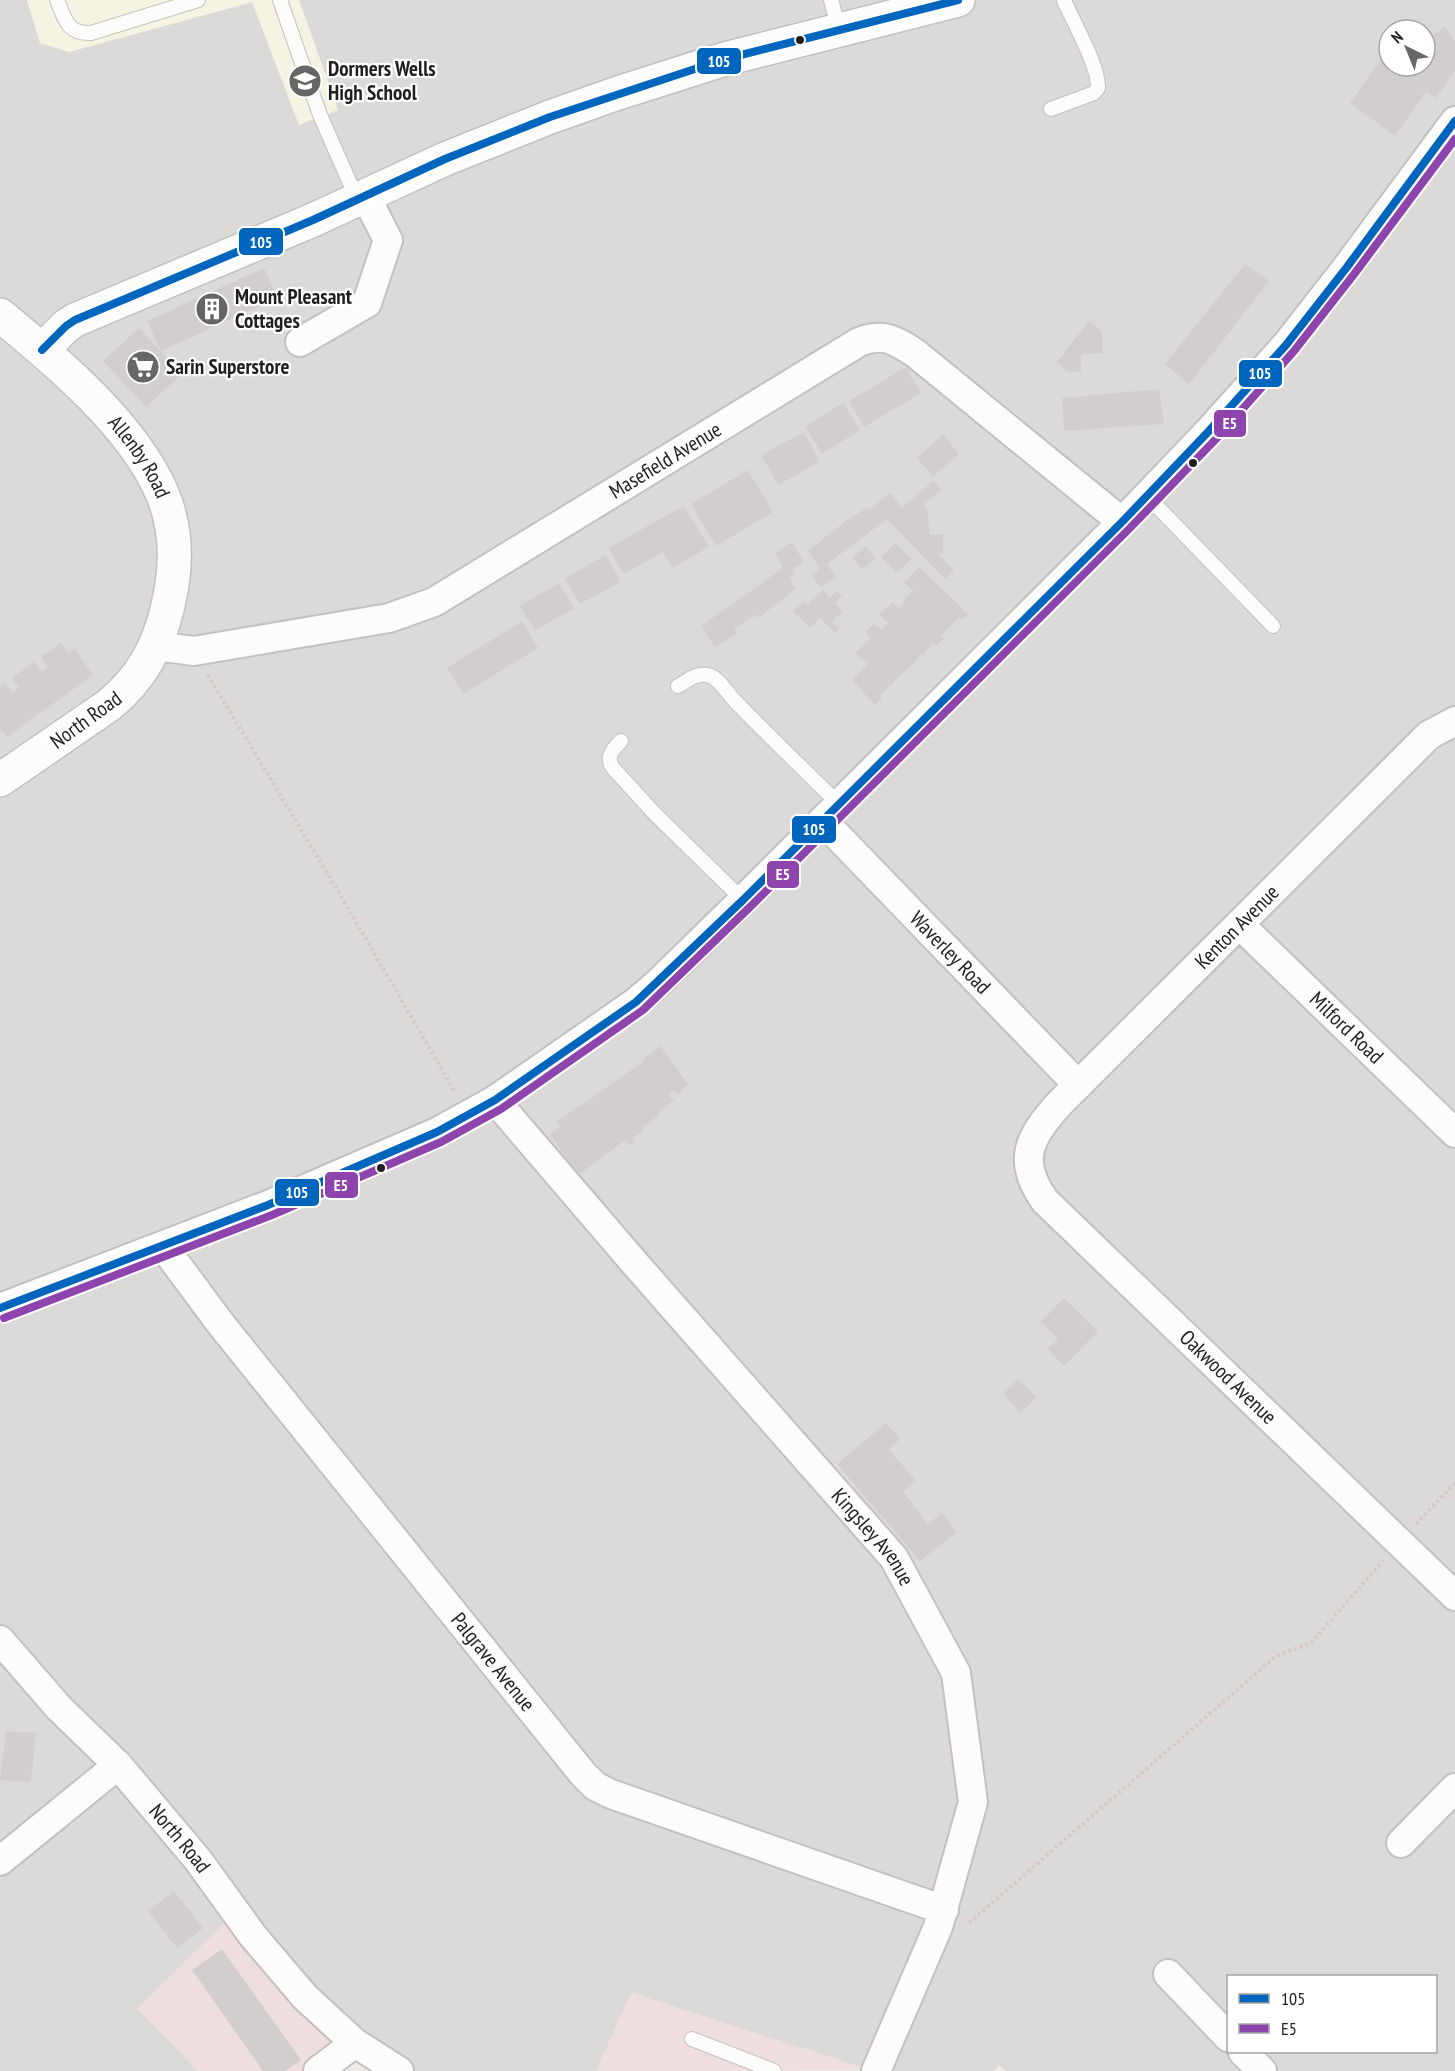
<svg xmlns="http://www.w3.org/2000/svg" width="1455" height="2071" viewBox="0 0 1455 2071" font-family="'PT Sans Narrow',sans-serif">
  <rect width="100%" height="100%" fill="#edeae7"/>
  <!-- residential -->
  <path fill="#dcdad9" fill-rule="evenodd" d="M0,0H27L40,43L69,52L252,2L338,110L299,0H1455V2071H1006L999,2065L994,2071H871L632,1993L596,2071H408L137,2008L198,2071H0ZM1389,30H1425V66H1389ZM1228,1976H1436V2052H1228Z"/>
  <!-- commercial -->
  <g fill="#eedede">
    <path d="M232,1916L344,2041L343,2071H198L137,2008Z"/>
    <path d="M631,1993L871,2070L596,2071Z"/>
  </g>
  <!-- education -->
  <path fill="#f6f3e3" d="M27,0H299L338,110L299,125L252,2L69,52L40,43Z"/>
  <!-- building -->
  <g fill="#d2cecd">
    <path d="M1445,27L1455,42V70L1436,98L1426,92L1395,136L1350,103L1389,48V66H1425V40Z"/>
    <path d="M1245,264L1269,281L1189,384L1165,364Z"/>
    <path d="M264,268L278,298L161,351L147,321Z"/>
    <path d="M1089,321L1102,331V353L1081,355V372H1068L1057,362Z"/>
    <path d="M139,328L182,374L146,407L103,361Z"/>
    <path d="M906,367L921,393L864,427L849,401Z"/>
    <path d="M1159,389L1164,424L1064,431L1062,398Z"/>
    <path d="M843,403L860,430L822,454L805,426Z"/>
    <path d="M804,432L820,462L778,485L761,455Z"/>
    <path d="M943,434L959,454L933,477L917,458Z"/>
    <path d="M748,470L773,512L716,546L691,504Z"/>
    <path d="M933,481L942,490L923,504L927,510L930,535L943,534V553L938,554L954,570L945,579L887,519L827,564L836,577L821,588L812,576L820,569L808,551L846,521L868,507L869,509L891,493L902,508Z"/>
    <path d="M684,506L709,547L672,568L663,552L624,574L608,548Z"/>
    <path d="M792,542L804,562L793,569L795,574L789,578L796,589L758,618L755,615L734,629L737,633L715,647L701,626L783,568L775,553Z"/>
    <path d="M895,543L912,559L896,573L881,557Z"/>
    <path d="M866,546L876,558L862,569L852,558Z"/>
    <path d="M606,555L621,582L580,604L565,578Z"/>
    <path d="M919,567L968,614L962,619L959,617L941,636L944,639L936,646L933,642L923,655L920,654L915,662L895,680L893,685H890L880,696L882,698L875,705L852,680L868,664L855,653L871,638L865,632L874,624L882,630L888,623L879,614L893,602L899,608L906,600L905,598L913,591L904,583Z"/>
    <path d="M559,583L574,608L535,631L520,606Z"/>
    <path d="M823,590L830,598L836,591L842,596L835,603L843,611L832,622L839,628L835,633L820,618L810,628L793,611L804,601L807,605Z"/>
    <path d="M522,621L538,648L463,694L447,668Z"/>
    <path d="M61,643L68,653L74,648L93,675L7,737L0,728V687L5,683L12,693L19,688L12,678L34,662L41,672L48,667L41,657Z"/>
    <path d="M660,1046L688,1084L678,1094L674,1091L669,1095L674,1100L658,1113L659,1115L642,1128L643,1132L633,1137L635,1141L630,1145L624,1141L578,1175L550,1134L560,1127L556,1122L643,1062V1059Z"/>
    <path d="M1064,1298L1098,1331L1064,1366L1048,1349L1058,1339L1041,1322Z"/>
    <path d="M1018,1379L1037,1397L1020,1413L1003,1394Z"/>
    <path d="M886,1423L900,1439L889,1449L915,1480L903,1492L928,1524L942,1513L957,1532L920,1561L837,1464Z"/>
    <path d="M6,1731L36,1733L31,1782L0,1780Z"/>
    <path d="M174,1891L203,1928L177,1948L148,1911Z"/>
    <path d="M222,1949L301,2060L285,2071H263L192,1970Z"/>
  </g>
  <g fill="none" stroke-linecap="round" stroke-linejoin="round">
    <defs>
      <g id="service">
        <path d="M57,0C65,19 67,34 91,33L198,0"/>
        <path d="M280,0L320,115L357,199"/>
        <path d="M831,0L839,30"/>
        <path d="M1051,109L1094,93L1098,88C1099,66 1073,22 1064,0"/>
        <path d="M1147,496L1273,626"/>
        <path d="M678,686C687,681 696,673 707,675C718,676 726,692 734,700C768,735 804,770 839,804"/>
        <path d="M621,741C613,749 605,757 613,768L654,813L743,900"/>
        <path d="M692,2039L774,2071"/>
      </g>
      <g id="minor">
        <path d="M300,342L367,303L388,240L365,195"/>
        <path id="s1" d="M156,646L194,651L389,618L434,602L859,342C883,333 894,339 915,353L1122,522"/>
        <path id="s2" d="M1455,721L1429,735L1059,1104C1029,1137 1016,1161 1045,1201L1455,1596"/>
        <path id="s3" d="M823,821L1078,1085"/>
        <path id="s4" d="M1240,925L1455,1133"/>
        <path id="s5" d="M495,1100L638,1267L894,1558L956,1673L973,1802L938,1927L876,2071"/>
        <path id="s6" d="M163,1246L220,1323L583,1774L595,1786L611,1794L944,1910"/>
        <path d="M0,1308L268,1205L437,1132L495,1100L636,1002L658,983L743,900L1122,522L1208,432L1286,345L1347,267L1455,121"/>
        <path id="s7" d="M0,1640L59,1708L118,1765L198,1860L253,1936L305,1997L355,2043L399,2071"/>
        <path d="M1401,1843L1455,1788"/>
        <path d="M0,1861L118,1765"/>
        <path d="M1168,1974L1228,2037"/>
        <path d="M1243,2052L1262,2071"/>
        <path d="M318,2071L355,2043"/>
      </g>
      <g id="tertiary">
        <path id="s8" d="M0,315C56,361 133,425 162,493C177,528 177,568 168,605C159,646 142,678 109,705L0,780"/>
        <path d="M42,350L66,326L75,320L313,220L445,159L550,117L618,93L725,59L958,0"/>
      </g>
    </defs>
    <!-- service casing -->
    <use href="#service" stroke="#c3c1c0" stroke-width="16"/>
    <!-- minor casing -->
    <use href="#minor" stroke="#c3c1c0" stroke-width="32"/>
    <!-- tertiary casing -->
    <use href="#tertiary" stroke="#c3c1c0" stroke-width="36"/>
    <!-- path -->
    <g stroke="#d6c8c7" stroke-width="4" stroke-dasharray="3 3" stroke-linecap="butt">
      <path d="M208,675L335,886L455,1092"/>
      <path d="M1416,1524L1455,1483"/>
      <path d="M969,1923L1276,1656L1311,1643L1383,1561"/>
    </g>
    <!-- service -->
    <use href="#service" stroke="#fcfcfb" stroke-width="14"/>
    <!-- minor -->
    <use href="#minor" stroke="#fcfcfb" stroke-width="28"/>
    <!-- tertiary -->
    <use href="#tertiary" stroke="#fcfcfb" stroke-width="33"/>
    <defs>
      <g id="bus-1">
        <path d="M42,350L66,326L75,320L313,220L445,159L550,117L725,59L958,0"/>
        <path d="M0,1308L268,1205L437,1132L495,1100L636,1002L743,900L1122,522L1208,432L1286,345L1347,267L1455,121"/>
      </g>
      <path id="bus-2" d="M4,1318L272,1215L441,1142L501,1109L643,1010L750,907L1129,529L1216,439L1294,351L1355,273L1455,139"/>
    </defs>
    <!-- bus-1 casing -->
    <use href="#bus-1" stroke="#fff" stroke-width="12"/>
    <!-- bus-2 casing -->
    <use href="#bus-2" stroke="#fff" stroke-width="12"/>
    <!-- bus-1 -->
    <use href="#bus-1" stroke="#0065bd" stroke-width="8"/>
    <!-- bus-2 -->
    <use href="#bus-2" stroke="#8e44ad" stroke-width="8"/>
  </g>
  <!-- icons -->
  <defs>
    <symbol id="school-disc" viewBox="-11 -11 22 22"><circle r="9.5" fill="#676665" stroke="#fff"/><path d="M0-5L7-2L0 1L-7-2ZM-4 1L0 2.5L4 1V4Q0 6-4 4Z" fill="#fff"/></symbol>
    <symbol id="building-disc" viewBox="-11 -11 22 22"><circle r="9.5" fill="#676665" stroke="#fff"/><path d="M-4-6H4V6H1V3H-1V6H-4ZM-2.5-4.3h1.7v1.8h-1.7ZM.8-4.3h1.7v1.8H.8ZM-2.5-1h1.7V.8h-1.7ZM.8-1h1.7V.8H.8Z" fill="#fff"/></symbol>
    <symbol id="supermarket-disc" viewBox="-11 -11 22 22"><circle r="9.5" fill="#676665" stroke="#fff"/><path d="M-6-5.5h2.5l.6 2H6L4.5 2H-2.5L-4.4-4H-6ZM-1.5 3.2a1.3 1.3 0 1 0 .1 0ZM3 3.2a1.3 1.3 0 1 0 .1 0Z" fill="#fff"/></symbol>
  </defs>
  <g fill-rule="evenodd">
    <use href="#school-disc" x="286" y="62" width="38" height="38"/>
    <use href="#building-disc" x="193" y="290" width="38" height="38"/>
    <use href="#supermarket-disc" x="124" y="348" width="38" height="38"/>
  </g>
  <!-- markers -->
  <g fill="#1f1f1f" stroke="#fff" stroke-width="2">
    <circle cx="800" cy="40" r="5"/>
    <circle cx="1193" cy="463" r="5"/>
    <circle cx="381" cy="1168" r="5"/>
  </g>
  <g text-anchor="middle" stroke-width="4.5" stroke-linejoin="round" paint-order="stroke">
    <!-- poi labels -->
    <g font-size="21" font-weight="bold" fill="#1f1f1f" stroke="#fff" text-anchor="start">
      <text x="328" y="76">Dormers Wells<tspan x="328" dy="24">High School</tspan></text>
      <text x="235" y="304">Mount Pleasant<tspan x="235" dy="24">Cottages</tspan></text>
      <text x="166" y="374">Sarin Superstore</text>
    </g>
    <!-- street labels -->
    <g font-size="21" fill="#1f1f1f" stroke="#fff">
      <text dy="7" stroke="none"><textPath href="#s8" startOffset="200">Allenby Road</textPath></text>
      <text dy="7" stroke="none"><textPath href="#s1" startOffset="555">Masefield Avenue</textPath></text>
      <text transform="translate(86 720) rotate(-36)" y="7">North Road</text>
      <text transform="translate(1237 927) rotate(-45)" y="7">Kenton Avenue</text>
      <text dy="7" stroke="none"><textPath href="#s3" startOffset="183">Waverley Road</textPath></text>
      <text dy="7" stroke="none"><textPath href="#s4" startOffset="148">Milford Road</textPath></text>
      <text dy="7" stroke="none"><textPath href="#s2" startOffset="916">Oakwood Avenue</textPath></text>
      <text dy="7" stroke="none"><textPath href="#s5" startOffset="578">Kingsley Avenue</textPath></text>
      <text dy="7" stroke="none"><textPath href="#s6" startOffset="531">Palgrave Avenue</textPath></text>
      <text dy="7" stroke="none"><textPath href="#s7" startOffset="268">North Road</textPath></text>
    </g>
  </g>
  <g stroke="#fff" stroke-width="2">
    <rect x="696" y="47" width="46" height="28" rx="6" fill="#0065bd"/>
    <rect x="238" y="227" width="46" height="29" rx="6" fill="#0065bd"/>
    <rect x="1238" y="359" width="45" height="29" rx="6" fill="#0065bd"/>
    <rect x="1213" y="409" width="34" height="29" rx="6" fill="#8e44ad"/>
    <rect x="791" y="815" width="46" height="29" rx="6" fill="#0065bd"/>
    <rect x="766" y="860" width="34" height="29" rx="6" fill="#8e44ad"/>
    <rect x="324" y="1171" width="35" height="28" rx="6" fill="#8e44ad"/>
    <rect x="274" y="1178" width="46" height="29" rx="6" fill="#0065bd"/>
  </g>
  <g font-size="16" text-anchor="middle" font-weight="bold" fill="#fff">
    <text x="719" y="67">105</text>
    <text x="261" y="248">105</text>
    <text x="1260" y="379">105</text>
    <text x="1230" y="429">E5</text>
    <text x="814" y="835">105</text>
    <text x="783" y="880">E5</text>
    <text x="341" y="1191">E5</text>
    <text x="297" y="1198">105</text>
  </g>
  <!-- legend -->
  <rect x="1227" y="1975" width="210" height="78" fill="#ffffff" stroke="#a5a5a5" stroke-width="1.5"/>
  <rect x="1239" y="1994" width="30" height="9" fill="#0065bd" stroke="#a5a5a5" stroke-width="1.5"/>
  <text x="1281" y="2005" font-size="18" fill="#1f1f1f">105</text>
  <rect x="1239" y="2024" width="30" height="9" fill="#8e44ad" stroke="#a5a5a5" stroke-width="1.5"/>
  <text x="1281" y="2035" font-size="18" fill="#1f1f1f">E5</text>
  <!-- north arrow -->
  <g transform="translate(1407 48) rotate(317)"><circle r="28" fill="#ffffff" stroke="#a5a5a5" stroke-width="1.5"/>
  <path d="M0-4.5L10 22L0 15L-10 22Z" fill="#676665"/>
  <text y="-9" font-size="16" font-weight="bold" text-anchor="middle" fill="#1f1f1f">N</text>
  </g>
</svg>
